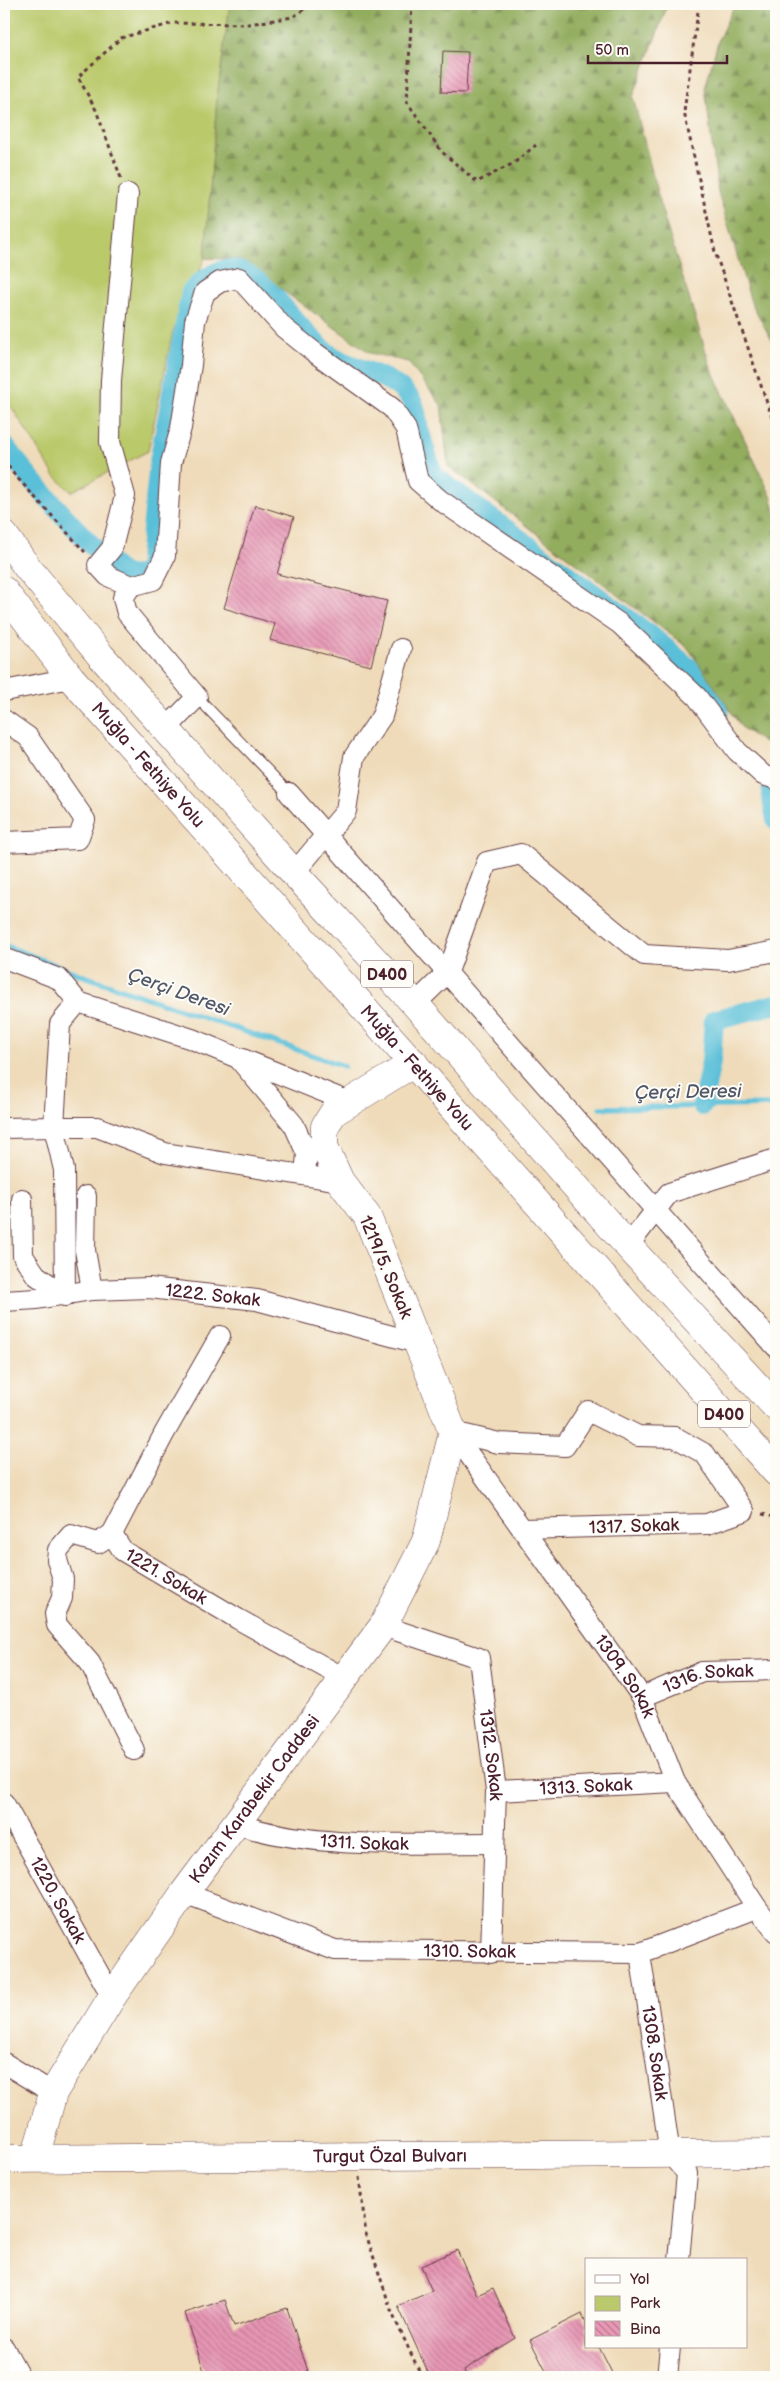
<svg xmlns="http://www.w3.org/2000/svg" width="780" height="2381" viewBox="0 0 780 2381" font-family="'Balsamiq Sans',sans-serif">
  <defs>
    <pattern id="forest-firs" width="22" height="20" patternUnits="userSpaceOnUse" patternTransform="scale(1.25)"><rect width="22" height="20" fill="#93ad5f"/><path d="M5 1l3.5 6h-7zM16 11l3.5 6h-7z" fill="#7a8c4f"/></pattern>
    <pattern id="building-back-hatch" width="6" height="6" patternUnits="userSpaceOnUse" patternTransform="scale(1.25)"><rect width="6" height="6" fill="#e796b4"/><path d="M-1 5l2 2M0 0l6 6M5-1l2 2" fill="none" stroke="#bd7a93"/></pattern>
  </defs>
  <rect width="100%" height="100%" fill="#fdfcf7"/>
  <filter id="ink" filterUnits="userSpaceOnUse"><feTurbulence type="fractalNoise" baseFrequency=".02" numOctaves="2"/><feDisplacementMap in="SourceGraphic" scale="10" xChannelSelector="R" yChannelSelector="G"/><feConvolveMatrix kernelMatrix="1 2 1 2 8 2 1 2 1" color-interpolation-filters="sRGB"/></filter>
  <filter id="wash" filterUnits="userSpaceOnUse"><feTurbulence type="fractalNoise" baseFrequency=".0096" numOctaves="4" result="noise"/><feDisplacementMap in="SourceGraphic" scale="20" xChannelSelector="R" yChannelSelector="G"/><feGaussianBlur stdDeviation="1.12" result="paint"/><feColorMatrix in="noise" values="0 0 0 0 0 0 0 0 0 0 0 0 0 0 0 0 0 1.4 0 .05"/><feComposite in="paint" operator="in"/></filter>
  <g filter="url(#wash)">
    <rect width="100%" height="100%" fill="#efdbba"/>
    <!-- green -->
    <path fill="#bac96b" stroke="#82744b" d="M4,4H230L217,98L205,258L173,331L148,451L71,492L54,475L4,395Z"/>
    <!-- forest -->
    <g fill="url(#forest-firs)" stroke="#6e6645">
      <path d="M230,4H668L633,97L662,211L711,368L772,498L776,518V734L772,748L742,728L688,648L448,466L441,405L408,362L370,353L240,260L205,258L217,98Z"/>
      <path d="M735,4H776V348L751,302L718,192L705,88L719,38Z"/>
    </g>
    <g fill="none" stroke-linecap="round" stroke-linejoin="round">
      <!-- stream -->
      <g stroke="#5abfd8" stroke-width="5.5">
        <path d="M4,945L81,975L344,1066"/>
        <path d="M601,1108L776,1105"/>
      </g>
      <!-- canal -->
      <g stroke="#5abfd8" stroke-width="20">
        <path d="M4,445C20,467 107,569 128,575C132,576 139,575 143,575L148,570L159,462L191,292C202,279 222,264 240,271C270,281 297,329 323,349C350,372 394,371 413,403C417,410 417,421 419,429C424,445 428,461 434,476L649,634L688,667L719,712"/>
        <path d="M771,793L776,820"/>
        <path d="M702,1106L711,1062L714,1020L776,1004"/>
      </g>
    </g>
    <g id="blocks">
      <!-- building -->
      <g fill="url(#building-back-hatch)">
        <path d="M443,51L468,52L466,93L441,92Z"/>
        <path d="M255,505L294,517L277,574L387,601L371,666L270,640L275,624L224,608Z"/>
        <path d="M457,2250L477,2295L493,2288L515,2338L464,2370L467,2377H430L398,2306L432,2291L421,2266Z"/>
        <path d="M225,2300L234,2326L287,2308L310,2377H206L185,2313Z"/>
        <path d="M582,2314L586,2322V2347H599L614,2377H549L530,2340Z"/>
      </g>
    </g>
  </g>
  <g filter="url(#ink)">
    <use href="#blocks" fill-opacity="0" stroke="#633b40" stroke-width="1"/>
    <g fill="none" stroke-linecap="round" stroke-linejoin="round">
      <defs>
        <path id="lane" d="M197,697L289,793"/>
        <g id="street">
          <path d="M128,194L111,380L110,442L125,496L112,548L98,565L108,576L131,586L153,580L165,556L171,463L181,428L191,365L195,321L205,292L220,282L239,278L284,328L314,352L392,408L406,429L418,481L440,500L620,624L697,697L737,751L763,775L776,779"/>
          <path d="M131,586L123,598L127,613L197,697L166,729"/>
          <path d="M4,691L71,678"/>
          <path d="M4,720L28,737L85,820L78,839L4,842"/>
          <path d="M289,793L776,1347"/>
          <path d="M294,873L346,811L354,757L382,716L401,649"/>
          <path d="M4,958L59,979L78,1002L192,1039L238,1058L294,1125L307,1154L305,1175"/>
          <path d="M415,1004L448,972L487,862L521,854L644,955L728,960L776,951"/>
          <path d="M240,1058L349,1102"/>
          <path d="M4,1128L54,1127L60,1024L78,1002"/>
          <path d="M86,1196L85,1250L92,1290"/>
          <path d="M22,1199L23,1256L36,1275L65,1296"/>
          <path d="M628,1246L669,1193L776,1159"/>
          <path d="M65,1296L64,1170L54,1127H97L165,1153L340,1181"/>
          <path id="s1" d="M4,1301L37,1299L92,1290L149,1288L257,1300L418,1343"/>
          <path id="s2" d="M220,1336L164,1434L112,1534L123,1551L238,1619L344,1678"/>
          <path id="s3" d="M453,1432L642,1697L675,1782L757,1908L776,1932"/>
          <path d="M453,1432L499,1443L565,1446L588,1411L638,1436L675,1437L705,1454L744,1511L707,1524L523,1529"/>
          <path d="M112,1534L98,1543L71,1535L58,1550L57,1560L63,1579L62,1598L55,1614L57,1625L90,1663L134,1750"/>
          <path id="s4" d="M383,1626L479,1658L496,1791L491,1953"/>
          <path id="s5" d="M642,1697L702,1672L776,1670"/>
          <path id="s6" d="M496,1791L675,1782"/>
          <path id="s7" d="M4,1803L112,1997"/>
          <path id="s8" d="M236,1824C319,1850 408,1843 494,1843"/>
          <path id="s9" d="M184,1893L335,1950L640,1953L757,1908"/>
          <path id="s10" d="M640,1953L670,2154L687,2173L679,2260"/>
          <path d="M4,2063L53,2093"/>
          <path d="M4,2348L20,2377"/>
          <path d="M667,2377L670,2347"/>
        </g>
        <g id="secondary">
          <path id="s11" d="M35,2158L53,2093L112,1997L184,1893L383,1626L426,1541L453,1432L367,1216L340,1181L324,1146L325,1126L334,1112L414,1063"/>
          <path id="s12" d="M4,2159L776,2153"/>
        </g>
        <g id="highway">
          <path d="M4,535L27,567L101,656L294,873L415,1004L628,1246L776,1407"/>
          <path id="s13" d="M4,591L71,678L776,1472"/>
        </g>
      </defs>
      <!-- lane casing -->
      <use href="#lane" stroke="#633b40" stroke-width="12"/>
      <!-- street casing -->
      <use href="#street" stroke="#633b40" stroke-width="22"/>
      <!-- secondary casing -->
      <use href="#secondary" stroke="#633b40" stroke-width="29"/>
      <!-- highway casing -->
      <use href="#highway" stroke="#633b40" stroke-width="29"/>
      <!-- path -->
      <g stroke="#633b40" stroke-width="3" stroke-dasharray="4 4" stroke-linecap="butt">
        <path d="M412,4L407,102L442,152L477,182L514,163L536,145"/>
        <path d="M699,4L684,112L715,252L776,429"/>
        <path d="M121,178L96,110L78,77L121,38L173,23L249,24L293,17L311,4"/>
        <path d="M4,459L12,472L85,552"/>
        <path d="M762,1514L776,1517"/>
        <path d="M359,2177L366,2234L392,2313L422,2377"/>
      </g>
      <!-- lane -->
      <use href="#lane" stroke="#fff" stroke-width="10"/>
      <!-- street -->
      <use href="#street" stroke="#fff" stroke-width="20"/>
      <!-- secondary -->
      <use href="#secondary" stroke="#fff" stroke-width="28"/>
      <!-- highway -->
      <use href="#highway" stroke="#fff" stroke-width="28"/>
    </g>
  </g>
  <g text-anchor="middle" stroke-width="4" stroke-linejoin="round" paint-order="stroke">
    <!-- shield labels -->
    <g fill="#fdfcf7" stroke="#806168" stroke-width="1">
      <rect x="361" y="960.5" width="52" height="27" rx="4"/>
      <rect x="698" y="1400.5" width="52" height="27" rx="4"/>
    </g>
    <g font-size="16" font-weight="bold" fill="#4a1f2b">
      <text x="387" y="980">D400</text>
      <text x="724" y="1420">D400</text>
    </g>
    <!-- street labels -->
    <g font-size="18" fill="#4a1f2b" stroke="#fdfcf7">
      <text dy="6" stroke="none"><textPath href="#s13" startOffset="226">Muğla - Fethiye Yolu</textPath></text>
      <text dy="6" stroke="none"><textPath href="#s13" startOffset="631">Muğla - Fethiye Yolu</textPath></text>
      <text transform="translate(386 1267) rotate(67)" y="6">1219/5. Sokak</text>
      <text dy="6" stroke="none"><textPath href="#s1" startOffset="210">1222. Sokak</textPath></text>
      <text transform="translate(634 1526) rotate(-2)" y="6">1317. Sokak</text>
      <text dy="6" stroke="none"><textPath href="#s2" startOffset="296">1221. Sokak</textPath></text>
      <text dy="6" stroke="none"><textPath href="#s3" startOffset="299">1309. Sokak</textPath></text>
      <text dy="6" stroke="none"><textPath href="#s5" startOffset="70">1316. Sokak</textPath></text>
      <text dy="6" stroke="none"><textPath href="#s4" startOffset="199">1312. Sokak</textPath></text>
      <text dy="6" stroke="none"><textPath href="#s6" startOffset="90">1313. Sokak</textPath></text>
      <text dy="6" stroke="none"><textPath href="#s11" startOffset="424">Kazım Karabekir Caddesi</textPath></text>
      <text dy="6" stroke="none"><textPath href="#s8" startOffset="130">1311. Sokak</textPath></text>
      <text dy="6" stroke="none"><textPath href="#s7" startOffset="111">1220. Sokak</textPath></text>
      <text dy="6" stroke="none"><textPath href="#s9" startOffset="296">1310. Sokak</textPath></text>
      <text dy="6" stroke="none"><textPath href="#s10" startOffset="101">1308. Sokak</textPath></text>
      <text dy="6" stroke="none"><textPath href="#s12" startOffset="386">Turgut Özal Bulvarı</textPath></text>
    </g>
    <!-- water labels -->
    <g font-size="19" font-style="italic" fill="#505768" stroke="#fdfcf7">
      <text transform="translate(179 991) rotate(20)" y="7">Çerçi Deresi</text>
      <text transform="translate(688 1091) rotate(-1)" y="7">Çerçi Deresi</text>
    </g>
  </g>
  <!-- margin -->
  <rect width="780" height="2381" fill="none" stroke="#fdfcf7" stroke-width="20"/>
  <!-- legend -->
  <rect x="585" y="2258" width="162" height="90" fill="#fdfcf7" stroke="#b5a4a5"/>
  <rect x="595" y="2275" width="25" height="8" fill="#ffffff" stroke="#b5a4a5"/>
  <text x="630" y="2284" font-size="15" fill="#4a1f2b">Yol</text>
  <rect x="595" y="2296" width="25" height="15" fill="#bac96b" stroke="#b5a4a5"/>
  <text x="630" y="2308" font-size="15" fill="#4a1f2b">Park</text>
  <rect x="595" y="2321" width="25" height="15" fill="url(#building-back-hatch)" stroke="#b5a4a5"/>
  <text x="630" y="2334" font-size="15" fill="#4a1f2b">Bina</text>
  <!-- scale -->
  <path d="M588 55v8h139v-8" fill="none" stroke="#4a1f2b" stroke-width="2.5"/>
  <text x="595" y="55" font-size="15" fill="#4a1f2b" stroke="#fdfcf7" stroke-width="4" paint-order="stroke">50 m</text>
</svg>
